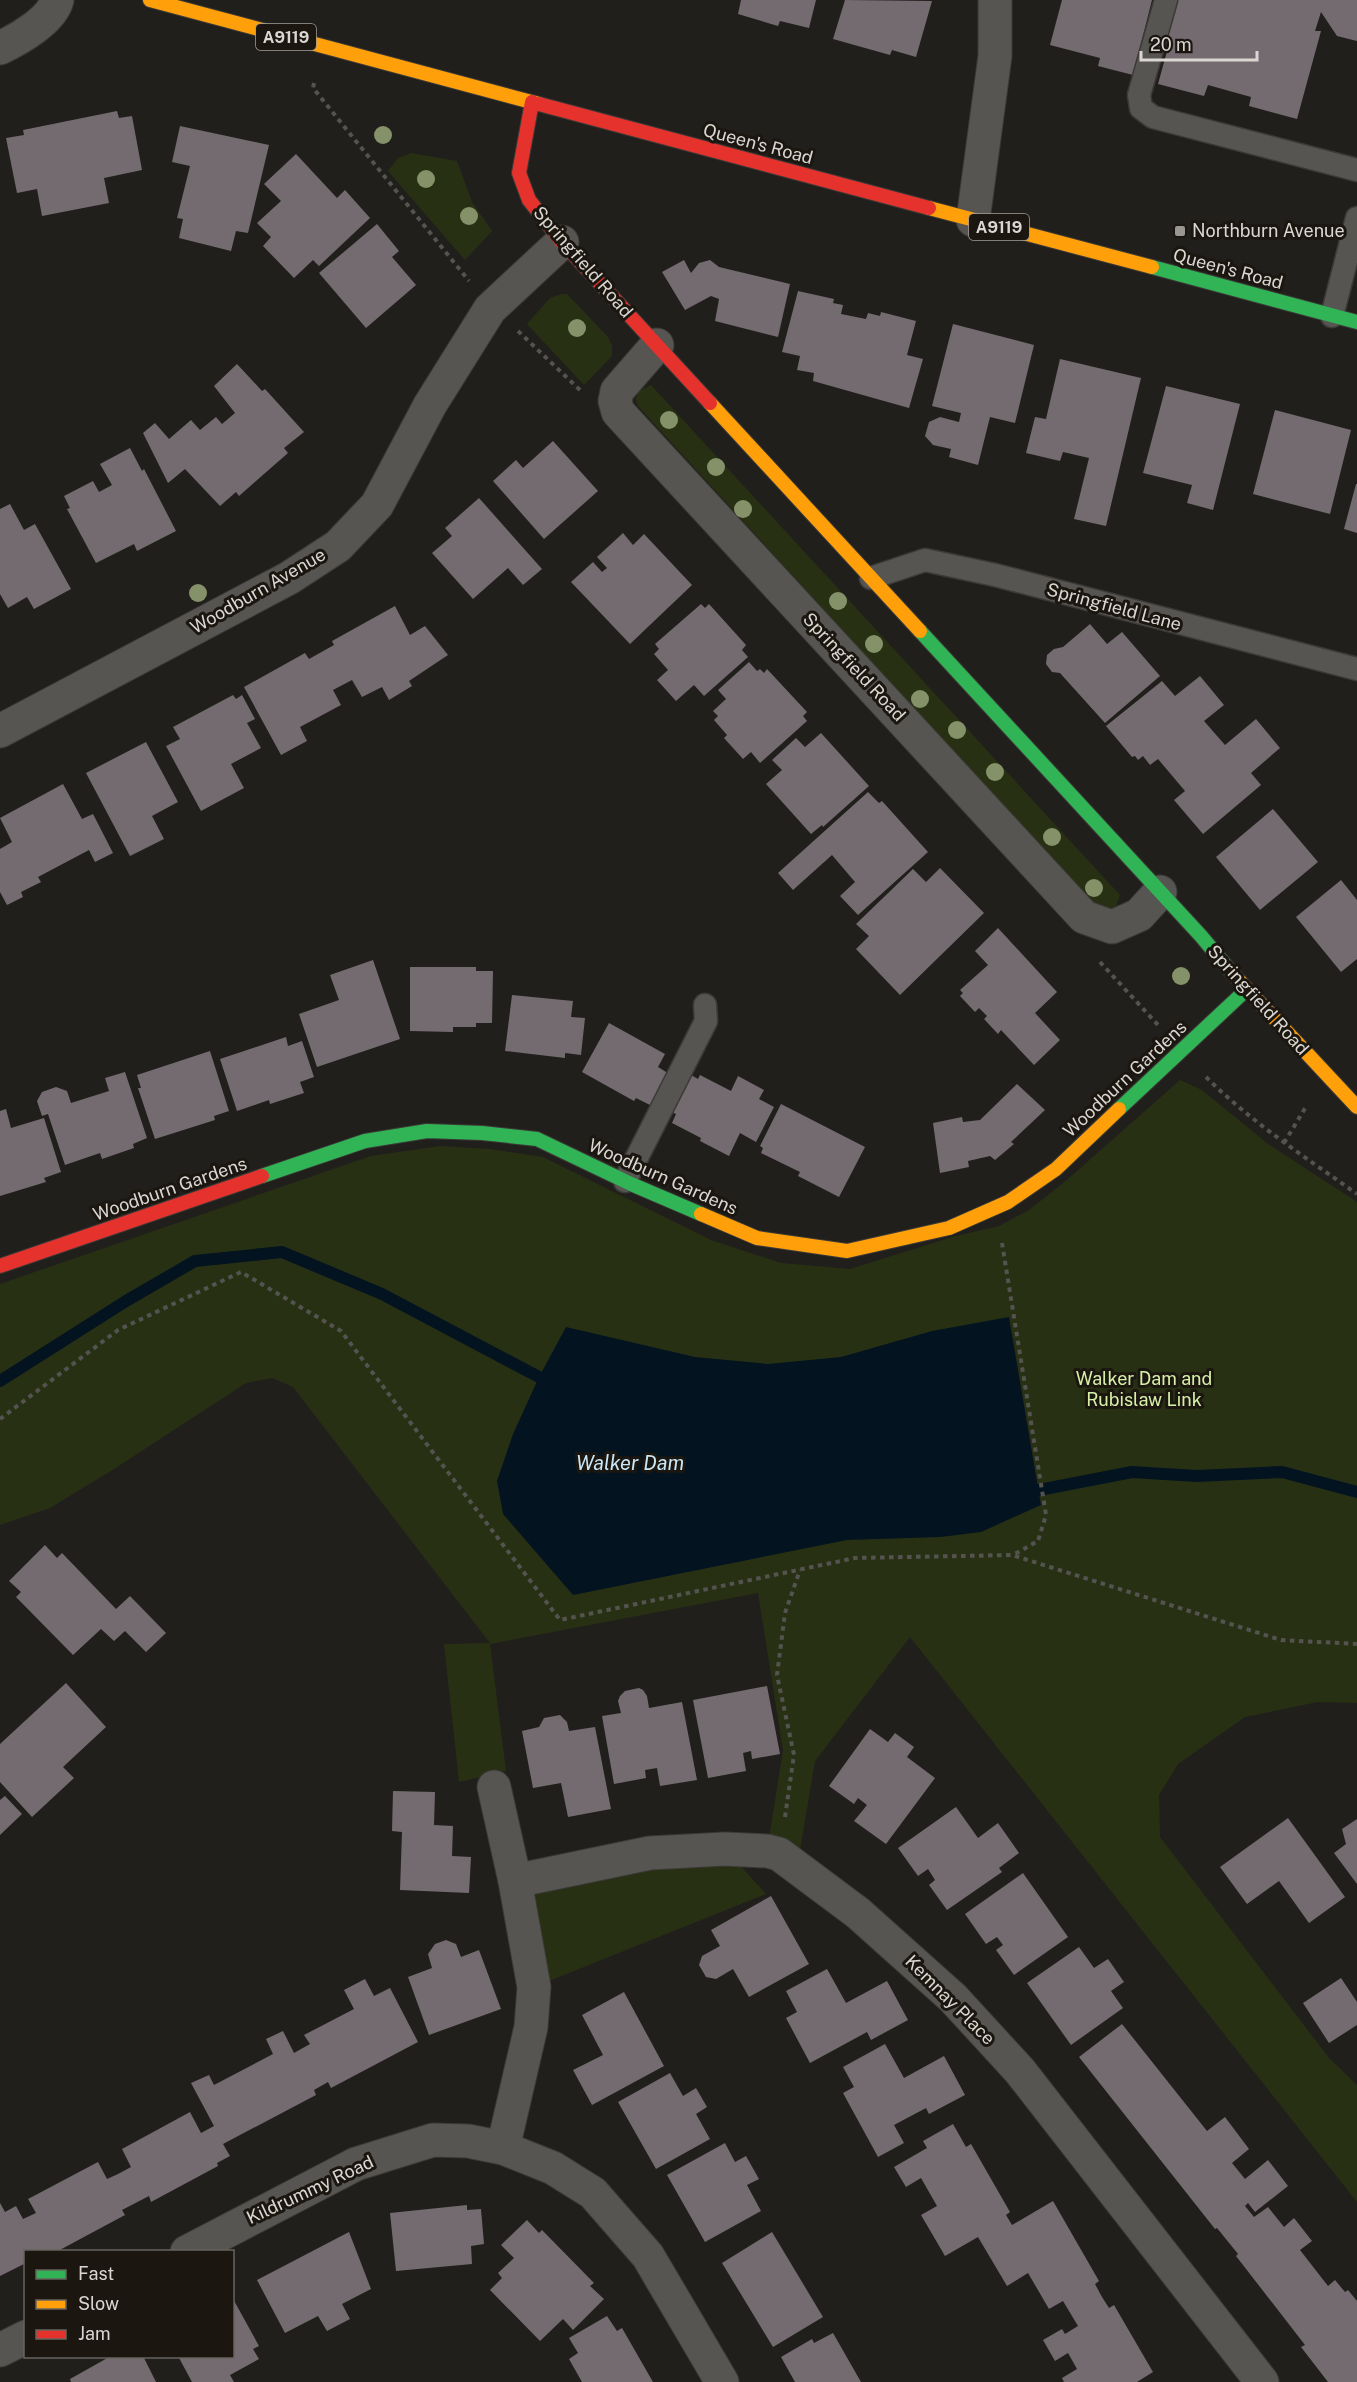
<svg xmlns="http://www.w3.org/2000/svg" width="1357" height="2382" viewBox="0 0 1357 2382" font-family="'Public Sans',sans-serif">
  <rect width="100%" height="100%" fill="#211f1c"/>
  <!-- green -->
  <g fill="#283014">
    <path d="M411,153L457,161L472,202L492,231L465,260L388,171L398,158Z"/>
    <path d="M561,294H567L608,337L612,346V356L584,385L527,324L550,298Z"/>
    <path d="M651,385L1120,895L1115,910L1107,912L1097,908L637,405L636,398L639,391Z"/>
    <path d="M1180,1080L1202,1090L1268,1144L1357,1202V1703L1318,1702L1245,1717L1178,1764L1159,1795L1160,1837L1329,2058L1357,2085V2202L910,1637L815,1761L797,1868L767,1851L783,1750L758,1593L490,1644L506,1771L459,1782L444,1644L490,1643L293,1387L272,1378L246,1383L114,1469L50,1508L0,1525V1284L371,1156L440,1146L489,1149L543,1157L711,1240L781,1263L850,1269L952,1237L999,1226L1029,1210L1068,1179Z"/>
    <path d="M725,1849L766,1894L534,1987L515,1881Z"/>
  </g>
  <!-- water -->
  <path fill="#031420" d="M1009,1317L1041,1505L981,1532L941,1537L847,1540L573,1595L503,1514L497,1481L513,1434L539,1377L566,1327L695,1357L768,1364L841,1357L932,1331Z"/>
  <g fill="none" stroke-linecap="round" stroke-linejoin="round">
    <!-- stream -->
    <g stroke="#031420" stroke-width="12">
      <path d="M0,1381L126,1301L195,1261L282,1252L382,1294L539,1377"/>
      <path d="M1039,1490L1132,1472L1197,1476L1282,1472L1357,1492"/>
    </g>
  </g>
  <!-- building -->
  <g fill="#746b71">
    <path d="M741,0H816L809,28L780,21L778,26L738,14Z"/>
    <path d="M845,0L932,1L916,57L892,50L890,55L833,39Z"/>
    <path d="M1062,0H1152L1133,75L1098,66L1100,58L1050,45Z"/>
    <path d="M1177,0H1357V41L1337,36L1321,12L1315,31H1321L1297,119L1249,106L1251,97L1208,85L1204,96L1158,84L1169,44L1165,43Z"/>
    <path d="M117,111L119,118L132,116L142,170L104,178L109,203L42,216L37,189L17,193L6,138L24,135L23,130Z"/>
    <path d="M180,126L269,145L248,233L236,231L231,251L179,238L183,219L177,218L190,166L172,162Z"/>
    <path d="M296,154L337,198L345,190L370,218L319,266L313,260L294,278L263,246L271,237L257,223L281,201L264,184Z"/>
    <path d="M377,224L399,251L392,257L416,285L366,328L319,273Z"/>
    <path d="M684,260L691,273L699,263L710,260L719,267L790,284L778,337L715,321L719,299L711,296L685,310L662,272Z"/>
    <path d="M798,291L834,299L833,303L843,305L841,314L866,319L868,313L880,316L881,312L916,321L907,355L923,359L909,408L813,381L814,373L797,370L800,356L782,352Z"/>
    <path d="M953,324L1034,345L1015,423L990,417L978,465L949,457L951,449L933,445L925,436L929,422L940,417L959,422L961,413L932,406Z"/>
    <path d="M1060,359L1141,378L1106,526L1074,519L1089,458L1063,452L1060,461L1026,453L1035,417L1046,419Z"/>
    <path d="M237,364L262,391L265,389L304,432L284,448L288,453L239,496L236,492L220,506L185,469L168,483L143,433L155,423L169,439L191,420L200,430L216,417L222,424L235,413L214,386Z"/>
    <path d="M1166,386L1240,404L1213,510L1187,503L1192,485L1143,473Z"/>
    <path d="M1275,410L1351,430L1330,514L1253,494Z"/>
    <path d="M553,441L598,491L544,539L493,481L516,460L523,468Z"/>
    <path d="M130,448L142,471L144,469L176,531L137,551L134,544L96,563L67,509L70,508L64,496L93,481L99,492L112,485L100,464Z"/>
    <path d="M1356,484H1357V533L1344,529Z"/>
    <path d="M479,498L542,569L523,585L508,568L473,599L432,553L452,536L445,528Z"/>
    <path d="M10,504L24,530L35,524L71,589L34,609L27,597L8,608L0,594V509Z"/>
    <path d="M623,533L633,545L644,534L692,585L630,644L571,582L593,562L602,572L607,568L597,557Z"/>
    <path d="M701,604L705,608L709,604L746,645L742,650L748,657L704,696L694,685L676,701L657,680L668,670L654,654L659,649L655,644Z"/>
    <path d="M395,606L410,635L425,626L448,655L409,681L412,686L389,700L382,687L362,697L352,680L333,690L341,705L300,727L307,741L281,755L244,687L305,653L309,659L334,645L332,641Z"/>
    <path d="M1090,624L1107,644L1122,632L1160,676L1105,723L1060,673L1052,672L1046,664L1047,655L1054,649L1063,647Z"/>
    <path d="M749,662L757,671L760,669L764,673L767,669L807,712L803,716L807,721L760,763L751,752L743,759L724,738L727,735L714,720L718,716L713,711L726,699L718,690Z"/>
    <path d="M1200,676L1224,705L1204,721L1225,745L1256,719L1280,748L1251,773L1261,785L1203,834L1174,800L1185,791L1158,759L1150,765L1143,756L1138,760L1135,756L1132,757L1106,726L1162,681L1175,696Z"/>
    <path d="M233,695L236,699L242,695L255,719L247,723L261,748L231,764L244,788L201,811L166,746L180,739L173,727Z"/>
    <path d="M821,733L869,786L823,827L822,825L811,834L766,784L782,770L772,760L796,738L805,747Z"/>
    <path d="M146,742L178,802L152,816L164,839L130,856L86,773Z"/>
    <path d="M63,784L82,819L93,814L113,853L95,862L89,850L38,877L41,882L21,892L23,897L7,905L0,892V849L12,842L0,818Z"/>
    <path d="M868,792L879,803L882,801L928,852L858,915L840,896L855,882L832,855L793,890L778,873Z"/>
    <path d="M1273,809L1318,862L1260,910L1216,857Z"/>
    <path d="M940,868L984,913L900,995L856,949L869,936L856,924L913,869L926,882Z"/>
    <path d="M1341,880L1357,900V959L1341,972L1296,917Z"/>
    <path d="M998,928L1057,992L1035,1013L1060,1040L1034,1065L1001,1030L998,1034L984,1019L987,1016L979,1008L975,1012L960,996L963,993L960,990L988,965L975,951Z"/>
    <path d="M373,960L400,1039L317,1067L299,1014L339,1000L330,975Z"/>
    <path d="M410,967H476V971H493L492,1023H476V1027H453V1032L410,1031Z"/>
    <path d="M512,995L573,1001L571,1017L585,1018L581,1055L565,1053V1058L505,1051Z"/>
    <path d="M609,1023L665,1054L658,1067L671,1075L654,1107L636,1098L634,1101L582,1072Z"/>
    <path d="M286,1037L288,1046L302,1041L314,1077L300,1082L304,1093L270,1104L269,1100L237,1111L220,1059Z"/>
    <path d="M210,1051L229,1111L214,1116L215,1120L155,1139L138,1088H141L137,1075Z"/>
    <path d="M125,1072L147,1138L133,1144L134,1148L102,1159L100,1153L65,1165L48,1114L42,1116L37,1101L42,1092L56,1087L67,1091L71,1103L109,1091L105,1078Z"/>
    <path d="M691,1075L698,1079L700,1075L731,1091L738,1076L764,1090L759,1099L774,1107L756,1142L740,1133L729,1156L700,1141L701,1138L672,1123L676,1114L672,1112Z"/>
    <path d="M1017,1084L1045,1110L1011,1142L1014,1144L995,1160L990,1156L968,1161L969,1167L940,1173L933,1123L962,1117L963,1122L980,1120Z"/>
    <path d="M781,1104L865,1147L839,1197L798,1176L800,1172L761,1153L763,1148L760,1146Z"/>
    <path d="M6,1109L11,1128L44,1118L61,1172L44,1178L46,1182L0,1196V1111Z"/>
    <path d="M45,1545L57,1558L62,1553L116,1609L130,1596L166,1633L146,1652L125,1631L114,1641L101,1629L73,1655L16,1597L21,1592L9,1581Z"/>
    <path d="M66,1683L106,1727L63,1767L74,1778L32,1817L0,1782V1744Z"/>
    <path d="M767,1686L780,1754L752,1759L751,1751L743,1753L746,1771L708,1778L693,1700Z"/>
    <path d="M639,1688L643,1690L647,1696L649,1708L682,1702L697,1780L660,1786L657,1768L645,1770L646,1778L614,1784L602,1716L621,1713L618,1701L620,1696L625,1691Z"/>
    <path d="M560,1715L567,1722L569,1731L595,1727L611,1809L568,1817L561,1783L533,1788L522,1731L539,1727L544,1718Z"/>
    <path d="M870,1729L888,1742L895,1733L914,1747L907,1757L935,1778L886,1844L854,1821L867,1805L858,1798L854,1804L829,1786Z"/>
    <path d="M393,1791L435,1792L434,1825L453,1826L452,1856L471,1857L469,1893L400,1890L402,1832L392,1831Z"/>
    <path d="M5,1796L22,1814L0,1835V1800Z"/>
    <path d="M956,1807L978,1838L998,1823L1019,1853L999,1868L1002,1872L947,1910L929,1885L935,1880L928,1869L918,1876L898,1848Z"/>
    <path d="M1288,1818L1345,1897L1309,1923L1279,1881L1247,1904L1220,1867Z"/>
    <path d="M1357,1819V1884L1334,1853L1346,1844L1342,1829Z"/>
    <path d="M1023,1873L1068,1937L1014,1975L996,1950L1003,1945L997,1937L986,1944L965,1914Z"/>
    <path d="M771,1896L809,1964L749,1997L733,1969L716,1979L706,1977L699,1965L702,1956L720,1946L711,1930Z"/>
    <path d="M446,1940L456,1944L461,1957L479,1950L501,2009L429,2035L408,1977L432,1968L428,1954L435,1944Z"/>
    <path d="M1079,1947L1094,1968L1108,1959L1124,1982L1111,1991L1123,2008L1071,2045L1027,1983Z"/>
    <path d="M827,1969L846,2003L887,1981L908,2020L871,2040L867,2032L810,2063L786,2018L797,2012L786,1991Z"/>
    <path d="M1341,1978L1357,2002V2025L1329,2043L1303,2003Z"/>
    <path d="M365,1979L374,1996L390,1988L418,2042L331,2088L328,2082L314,2090L316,2095L223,2144L230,2156L217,2163L218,2166L151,2202L149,2196L122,2210L125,2215L56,2252H26V2263L0,2276V2203L5,2212L16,2206L23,2219L36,2213L28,2199L98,2162L107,2179L118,2174L131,2167L122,2149L190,2112L201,2133L214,2126L191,2083L209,2075L214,2085L273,2054L266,2039L283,2031L294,2053L310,2044L304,2035L354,2009L344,1990Z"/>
    <path d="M624,1992L664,2066L592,2105L573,2070L603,2055L582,2015Z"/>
    <path d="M1122,2024L1207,2131L1225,2117L1249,2149L1232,2163L1245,2179L1268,2160L1288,2186L1255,2212L1248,2203L1245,2206L1254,2217L1268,2207L1284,2227L1294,2218L1312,2241L1300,2250L1328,2286L1335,2280L1345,2292L1348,2290L1357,2301V2382H1328L1301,2347L1305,2345L1236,2256L1238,2254L1217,2228L1215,2229L1079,2057Z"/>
    <path d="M885,2044L904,2078L944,2056L965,2095L929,2114L926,2108L894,2125L904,2143L878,2157L843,2093L854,2087L843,2067Z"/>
    <path d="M670,2073L683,2096L696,2088L707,2107L696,2114L710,2139L656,2169L618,2102Z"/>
    <path d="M953,2124L966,2147L971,2144L1010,2212L1006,2215L1012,2225L1053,2201L1099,2281L1095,2284L1102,2297L1109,2308L1114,2305L1153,2372L1137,2382H1064L1062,2378L1077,2369L1068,2353L1055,2361L1043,2340L1062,2329L1065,2334L1078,2326L1063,2301L1049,2309L1028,2273L1007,2286L978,2237L945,2256L921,2215L937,2206L921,2178L906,2187L894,2167L927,2148L923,2141Z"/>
    <path d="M725,2143L735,2162L746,2156L759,2179L747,2185L761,2211L705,2242L667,2175Z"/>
    <path d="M467,2205V2210L481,2209L484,2244L471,2246L472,2264L396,2271L390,2213Z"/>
    <path d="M527,2220L539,2233L542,2230L594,2283L590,2286L604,2299L573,2330L563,2319L540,2341L490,2290L502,2278L498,2273L514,2258L501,2245Z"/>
    <path d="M349,2232L371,2289L342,2304L350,2319L327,2331L318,2316L285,2333L257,2280Z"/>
    <path d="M772,2232L823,2317L773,2347L722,2263Z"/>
    <path d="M232,2297L259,2346L253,2349L259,2359L230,2375L234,2382H192L178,2356H232Z"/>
    <path d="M607,2316L617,2331L622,2328L653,2382H582L569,2359L578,2353L569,2338Z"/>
    <path d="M833,2333L861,2382H795L781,2357L812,2339L814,2343Z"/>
    <path d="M111,2356H143L156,2382H71L70,2379Z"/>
  </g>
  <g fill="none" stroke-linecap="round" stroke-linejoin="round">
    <defs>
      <g id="lane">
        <path d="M1166,0L1139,95L1141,108L1153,117L1357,170"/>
        <path d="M1332,316L1357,218"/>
        <path d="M871,578L925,560L995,575L1357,669"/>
        <path d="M625,1181L706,1021L705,1005"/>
      </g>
      <g id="street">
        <path d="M0,48C19,39 52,20 57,0"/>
        <path d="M973,220L995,56V0"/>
        <path d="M657,345L617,391L615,401L618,412L1084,917L1112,927L1139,915L1160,892"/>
        <path d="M0,731L289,578L338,546L377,505L430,405L490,309L562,242"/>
        <path d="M494,1787L515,1881L534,1987L531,2027L503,2148"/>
        <path d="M515,1881L650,1853L725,1849L767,1851L779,1854L858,1913L953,1998L1020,2071L1262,2382"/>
        <path d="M187,2252L356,2164L433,2140L468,2141L503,2148L553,2168L593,2193L648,2256L722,2382"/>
        <path d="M0,2350L26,2337"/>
      </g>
      <g id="fast">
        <path d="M1152,267L1357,322"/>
        <path d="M920,631L1201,936L1232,973"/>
        <path d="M1119,1109L1246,990"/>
        <path d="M262,1176L365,1141L427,1131L482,1133L537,1139L631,1184L701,1214"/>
      </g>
      <g id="slow">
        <path d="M150,0L539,104"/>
        <path d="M929,208L1152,267"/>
        <path d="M710,403L920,631"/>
        <path d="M1232,973L1357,1107"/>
        <path d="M701,1214L757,1238L847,1251L949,1228L1008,1202L1056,1169L1119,1109"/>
      </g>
      <g id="jam">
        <path d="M532,102L519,173L529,200L562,242L710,403"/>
        <path d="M539,104L929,208"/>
        <path d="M0,1266L262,1176"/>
      </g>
    </defs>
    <!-- lane casing -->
    <use href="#lane" stroke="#3c3a37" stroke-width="25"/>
    <!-- street casing -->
    <use href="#street" stroke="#3c3a37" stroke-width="35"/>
    <!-- fast casing -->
    <use href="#fast" stroke="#3c3a37" stroke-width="16"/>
    <!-- slow casing -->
    <use href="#slow" stroke="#3c3a37" stroke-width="16"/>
    <!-- jam casing -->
    <use href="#jam" stroke="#3c3a37" stroke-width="16"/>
    <!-- path -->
    <g stroke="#545350" stroke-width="4" stroke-dasharray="4.5 4.5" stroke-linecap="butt">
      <path d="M314,83L313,88L469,281"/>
      <path d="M518,331L580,390"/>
      <path d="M1100,962L1158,1025"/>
      <path d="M1206,1077C1251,1122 1305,1157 1357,1194"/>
      <path d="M1284,1143L1307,1105"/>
      <path d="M1002,1243L1046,1515L1038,1541L1013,1555"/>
      <path d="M0,1419L118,1330L241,1272L341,1331L560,1620L855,1558L1012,1555L1281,1640L1357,1644"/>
      <path d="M785,1817L794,1755L777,1675L785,1613L800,1570"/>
    </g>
    <!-- lane -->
    <use href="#lane" stroke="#575552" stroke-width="22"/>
    <!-- street -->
    <use href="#street" stroke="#575552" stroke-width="33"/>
    <!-- fast -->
    <use href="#fast" stroke="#30b455" stroke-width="14"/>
    <!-- slow -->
    <use href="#slow" stroke="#ff9f0a" stroke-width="14"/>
    <!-- jam -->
    <use href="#jam" stroke="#e5322d" stroke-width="14"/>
  </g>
  <!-- trees -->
  <g fill="#859269">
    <circle cx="383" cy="135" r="9"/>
    <circle cx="426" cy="179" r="9"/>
    <circle cx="469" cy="216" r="9"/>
    <circle cx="577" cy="328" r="9"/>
    <circle cx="669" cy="420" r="9"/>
    <circle cx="716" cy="467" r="9"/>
    <circle cx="743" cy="509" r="9"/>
    <circle cx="198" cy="593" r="9"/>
    <circle cx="838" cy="601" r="9"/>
    <circle cx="874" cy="644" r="9"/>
    <circle cx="920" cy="699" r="9"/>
    <circle cx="957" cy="730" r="9"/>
    <circle cx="995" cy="772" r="9"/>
    <circle cx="1052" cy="837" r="9"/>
    <circle cx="1094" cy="888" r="9"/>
    <circle cx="1181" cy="976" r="9"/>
  </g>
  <!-- markers -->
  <rect fill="#999792" stroke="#1b1710" stroke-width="2" x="1174" y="225" width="12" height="12" rx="3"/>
  <g text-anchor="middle" stroke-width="6" stroke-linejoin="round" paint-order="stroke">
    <!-- shield labels -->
    <g fill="#1b1710" stroke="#a19d98" stroke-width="1.5">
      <rect x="256" y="24" width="60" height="26" rx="4.5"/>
      <rect x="969" y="214" width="60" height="26" rx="4.5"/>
    </g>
    <g font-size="16" font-weight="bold" fill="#dad7d2">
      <text x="286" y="43">A9119</text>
      <text x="999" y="233">A9119</text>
    </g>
    <!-- street labels -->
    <g font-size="18" fill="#dad7d2" stroke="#1b1710">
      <text transform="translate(758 144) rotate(15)" y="6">Queen's Road</text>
      <text transform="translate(583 262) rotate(49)" y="6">Springfield Road</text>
      <text transform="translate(1228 269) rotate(15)" y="6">Queen's Road</text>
      <text transform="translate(258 591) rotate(-30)" y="6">Woodburn Avenue</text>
      <text transform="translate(1114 607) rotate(15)" y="6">Springfield Lane</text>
      <text transform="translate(854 667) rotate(47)" y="6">Springfield Road</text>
      <text transform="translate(1258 1000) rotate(48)" y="6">Springfield Road</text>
      <text transform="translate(1125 1079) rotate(-43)" y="6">Woodburn Gardens</text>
      <text transform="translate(663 1177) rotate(24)" y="6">Woodburn Gardens</text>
      <text transform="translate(170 1189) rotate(-19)" y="6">Woodburn Gardens</text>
      <text transform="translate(950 2000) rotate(45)" y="6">Kemnay Place</text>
      <text transform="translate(310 2190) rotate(-25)" y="6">Kildrummy Road</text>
    </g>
    <!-- poi labels -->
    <g font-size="18" fill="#dad7d2" stroke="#1b1710" text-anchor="start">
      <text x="1192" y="237">Northburn Avenue</text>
    </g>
    <!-- park labels -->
    <g font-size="18" fill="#d7f0a8" stroke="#1b1710">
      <text x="1144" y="1385">Walker Dam and<tspan x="1144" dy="21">Rubislaw Link</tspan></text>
    </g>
    <!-- water labels -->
    <g font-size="20" font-style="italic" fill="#cae7f8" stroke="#1b1710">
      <text x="630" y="1470">Walker Dam</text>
    </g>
  </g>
  <!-- legend -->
  <rect x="24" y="2250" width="210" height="108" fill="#1b1710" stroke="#67645e" stroke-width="1.5"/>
  <rect x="36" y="2270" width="30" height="9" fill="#30b455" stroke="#67645e" stroke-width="1.5"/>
  <text x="78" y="2280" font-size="18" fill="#dad7d2">Fast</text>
  <rect x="36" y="2300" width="30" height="9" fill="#ff9f0a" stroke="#67645e" stroke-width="1.5"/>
  <text x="78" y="2310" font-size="18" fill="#dad7d2">Slow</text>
  <rect x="36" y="2330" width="30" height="9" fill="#e5322d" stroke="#67645e" stroke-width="1.5"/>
  <text x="78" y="2340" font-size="18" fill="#dad7d2">Jam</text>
  <!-- scale -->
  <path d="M1141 51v9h116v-9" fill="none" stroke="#dad7d2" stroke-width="3"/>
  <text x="1150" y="51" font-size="18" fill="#dad7d2" stroke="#1b1710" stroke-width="4.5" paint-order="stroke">20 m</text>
</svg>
